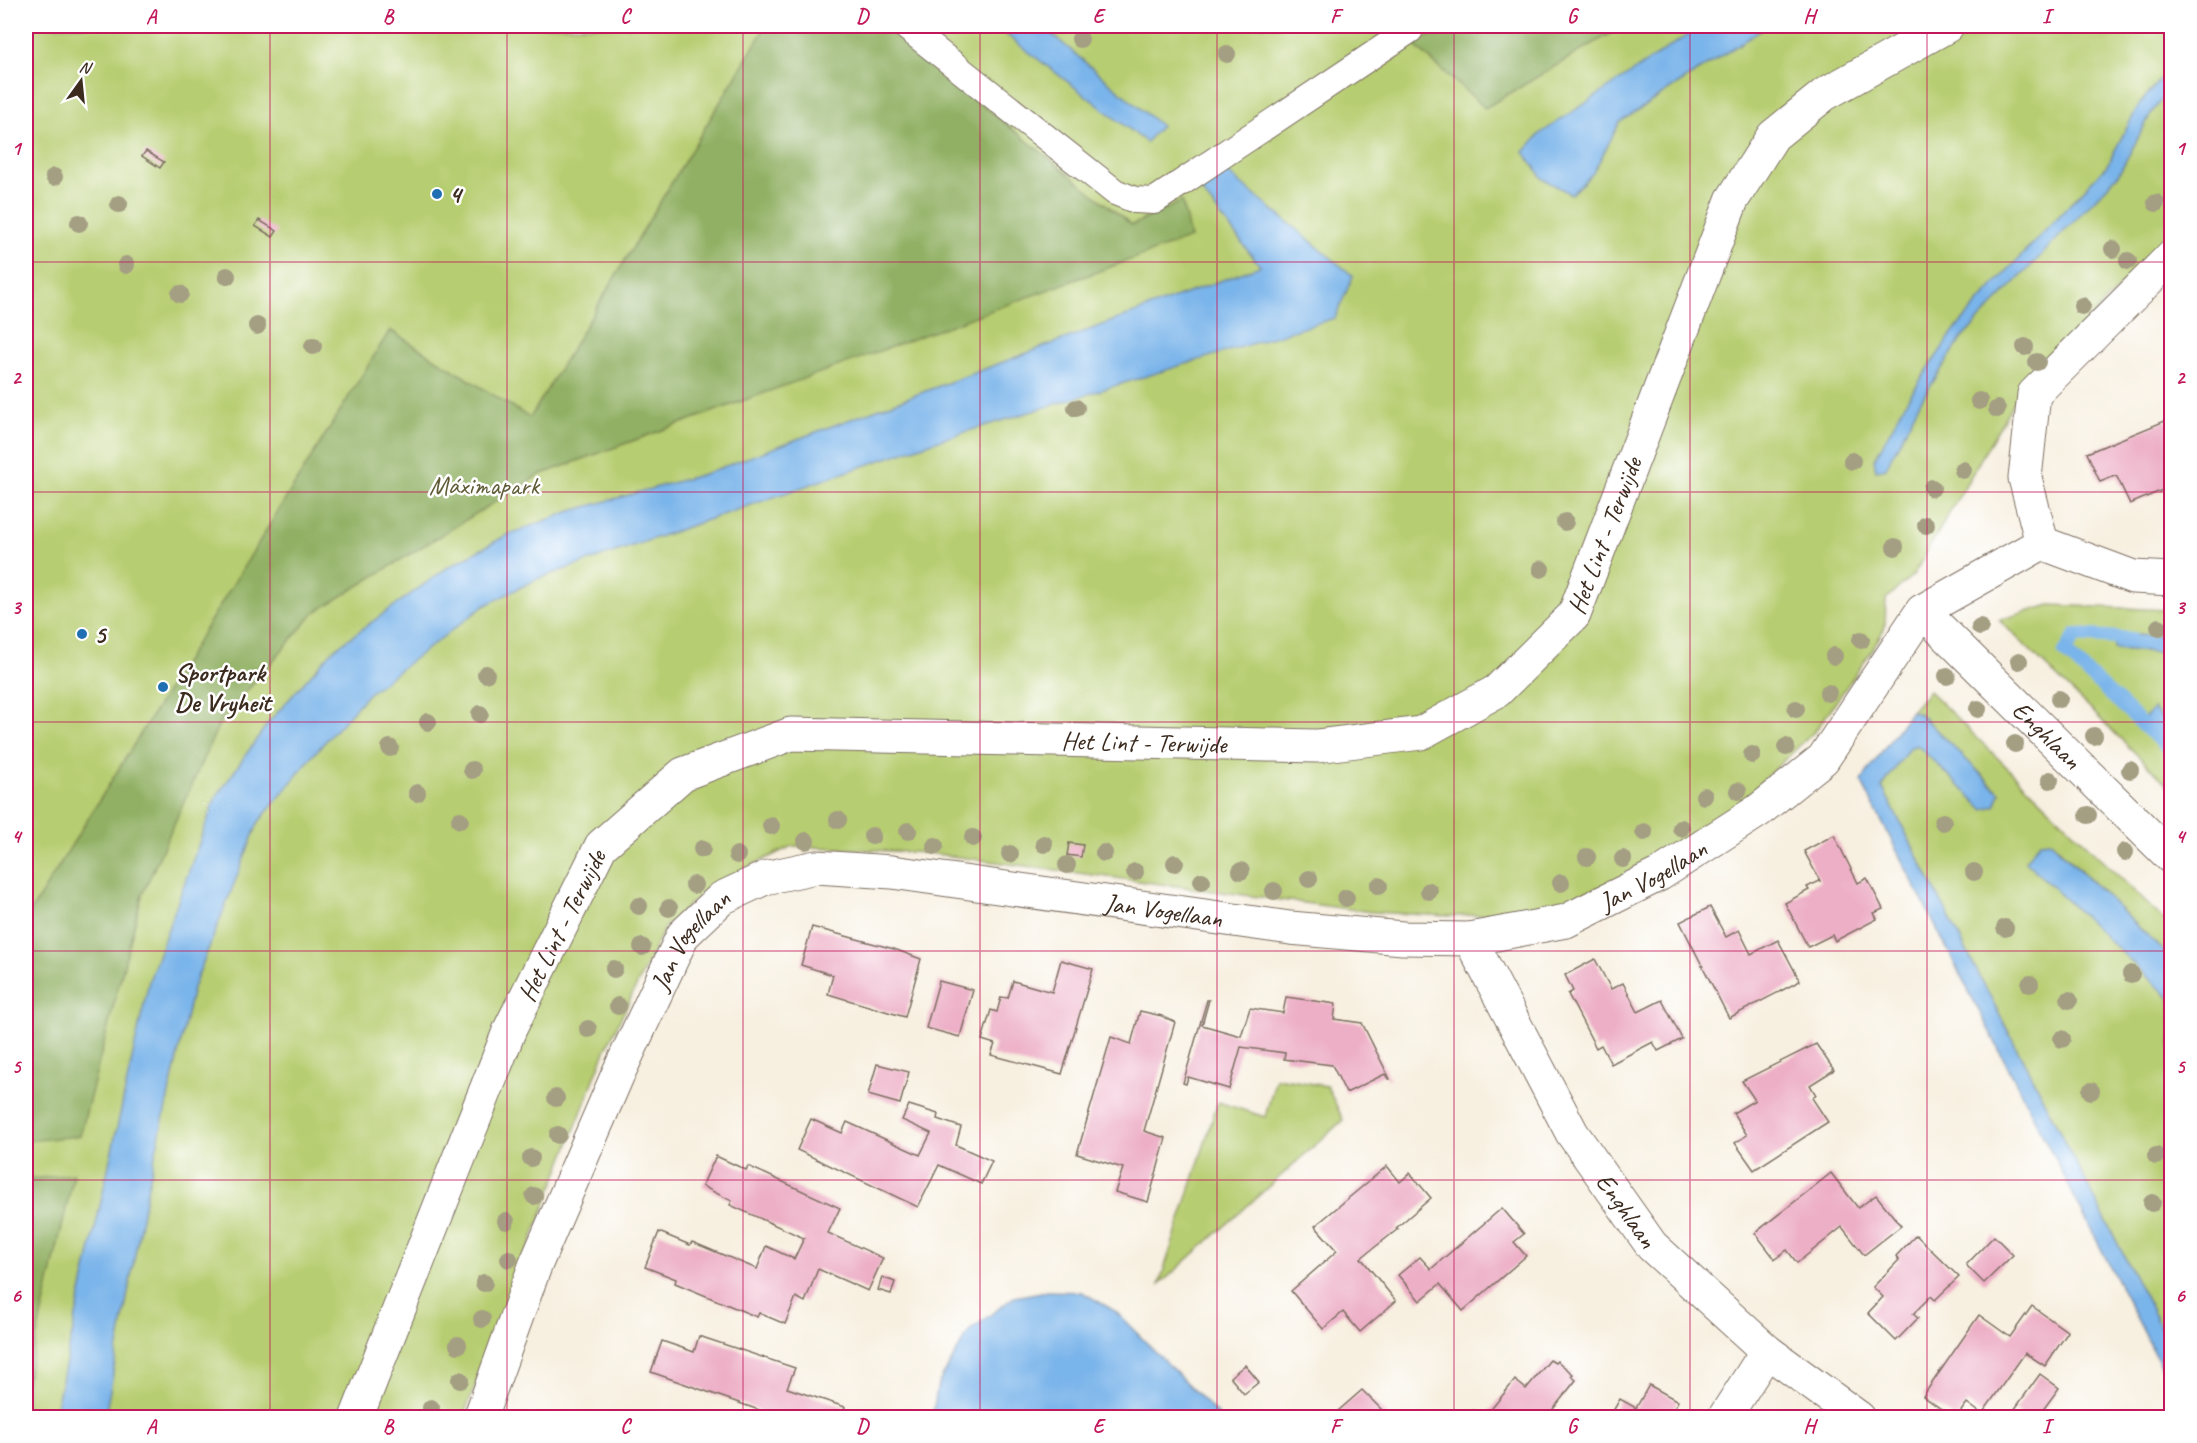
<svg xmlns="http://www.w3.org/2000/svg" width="2197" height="1443" viewBox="0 0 2197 1443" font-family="Caveat,sans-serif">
  <rect width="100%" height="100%" fill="#fff"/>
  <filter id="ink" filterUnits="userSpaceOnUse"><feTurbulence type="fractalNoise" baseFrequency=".0167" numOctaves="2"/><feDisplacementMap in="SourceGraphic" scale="12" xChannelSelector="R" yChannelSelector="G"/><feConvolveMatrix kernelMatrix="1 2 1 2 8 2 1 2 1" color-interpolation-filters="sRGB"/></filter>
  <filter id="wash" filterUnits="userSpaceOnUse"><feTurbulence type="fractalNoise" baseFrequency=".008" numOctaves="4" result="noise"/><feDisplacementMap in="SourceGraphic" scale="24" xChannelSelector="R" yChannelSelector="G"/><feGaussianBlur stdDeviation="1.35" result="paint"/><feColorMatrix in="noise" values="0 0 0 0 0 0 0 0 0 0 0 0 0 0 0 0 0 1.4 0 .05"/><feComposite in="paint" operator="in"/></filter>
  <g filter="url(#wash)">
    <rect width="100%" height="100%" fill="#f7efdf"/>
    <!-- green -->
    <g fill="#b7cd71" stroke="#797c48" stroke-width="1.5">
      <path d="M26,26H2171V233L2019,393L1914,574L1886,599L1885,627L1873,649L1816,730L1737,805L1632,874L1567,900L1481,915L1447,916L1371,912L928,853L792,846L711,885L665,927L605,1051L463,1417H26Z"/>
      <path d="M2050,605L2171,610V788L1999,620Z"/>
      <path d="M1929,691L2171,927V959L2051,841L2026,861L2171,999V1347L1882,787L1909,748L1917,745L1983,808L2000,793L1920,714L1911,711Z"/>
      <path d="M1276,1078L1327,1086L1343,1120L1159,1285L1218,1102L1265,1117Z"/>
    </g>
    <!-- forest -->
    <g fill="#91b063" stroke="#666d40" stroke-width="1.5">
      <path d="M766,26H884L1132,225L1182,201L1190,238L539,475L314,613L220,722L142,895L80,1136L26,1141V919L390,330L530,418Z"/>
      <path d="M1443,26H1623L1485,108L1414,45Z"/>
      <path d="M74,1174L26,1383V1180Z"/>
    </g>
    <!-- water -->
    <g fill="#79b4ea" stroke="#5a6f84" stroke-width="1.5">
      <path d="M995,26H1042L1161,126L1146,142Z"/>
      <path d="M1701,26H1767L1620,122L1593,173L1571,194L1543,179L1524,152L1541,133Z"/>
      <path d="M2171,70V87L2152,112L2118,175L1962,338L1920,402L1886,468L1876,470L1874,460L1909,397L1953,332L1992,287L2107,165L2139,105L2162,77Z"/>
      <path d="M1224,170L1353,276L1335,318L936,441L537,579L484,606L369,693L314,754L258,823L193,988L146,1195L105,1417H54L149,981L215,799L268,723L333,650L447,568L507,535L571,511L704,474L1260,266L1199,188Z"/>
      <path d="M2115,633L2171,636V653L2114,649Z"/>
      <path d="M2153,709L2171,727V759L2136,726Z"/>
      <path d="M1911,711L1920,714L2000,793L1995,806L1983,809L1917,745L1909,748L1882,787L2171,1347V1385L1861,781Z"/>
      <path d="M2050,841L2171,959V999L2025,861L2040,842Z"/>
      <path d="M1047,1291L1082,1292L1115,1311L1220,1417H932L938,1384L969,1331L1014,1297Z"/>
    </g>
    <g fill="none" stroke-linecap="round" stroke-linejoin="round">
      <!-- stream -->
      <path stroke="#79b4ea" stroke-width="14" d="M2132,639L2076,635L2065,652L2172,752"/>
    </g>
    <g id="blocks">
      <!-- building -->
      <g fill="#edafc6">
        <path d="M146,151L164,162L160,168L142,156Z"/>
        <path d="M259,220L277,231L273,237L255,226Z"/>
        <path d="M2172,418V486L2130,504L2117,477L2115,476L2100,482L2087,453Z"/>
        <path d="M1834,835L1858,883L1867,878L1883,909L1874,913L1877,919L1835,941L1832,935L1808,947L1785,903L1809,890L1807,887L1820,881L1804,851Z"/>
        <path d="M1069,843L1083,845L1081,857L1067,855Z"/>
        <path d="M1710,907L1726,937L1739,930L1751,954L1778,940L1800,981L1729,1018L1680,922Z"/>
        <path d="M812,927L894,949L921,959L905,1017L828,994L833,975L801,965Z"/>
        <path d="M1595,959L1611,989L1623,983L1638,1012L1662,1000L1682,1039L1658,1051L1653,1042L1611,1064L1601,1045L1596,1048L1568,994L1573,991L1565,975Z"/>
        <path d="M1061,960L1093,969L1062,1074L991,1055L995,1044L982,1040L991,1010L997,1012L1001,997L1008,998L1013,981L1052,992Z"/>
        <path d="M939,981L973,990L960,1037L926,1028Z"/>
        <path d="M1286,997L1336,1004L1334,1019L1362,1023L1390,1079H1388L1385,1074L1346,1093L1332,1065L1284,1059L1285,1053L1241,1047L1229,1089L1188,1077L1186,1084L1183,1083L1207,1000H1209L1202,1025L1241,1036L1250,1008L1283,1013Z"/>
        <path d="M1140,1011L1162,1016L1175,1022L1144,1131L1166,1138L1148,1202L1115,1192L1123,1168L1077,1154L1111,1037L1131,1044Z"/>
        <path d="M1816,1044L1834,1070L1810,1085L1816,1095L1812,1098L1828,1122L1754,1170L1735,1143L1747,1135L1733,1113L1755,1100L1742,1081Z"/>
        <path d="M877,1064L909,1072L900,1104L868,1095Z"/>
        <path d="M909,1105L938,1114L937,1119L961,1127L956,1145L992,1161L981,1184L939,1165L918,1207L797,1150L811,1119L842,1133L847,1122L920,1155L931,1133L902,1120Z"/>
        <path d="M716,1156L746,1170L748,1166L840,1208L828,1233L883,1258L868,1291L818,1269L805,1302L796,1297L785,1324L759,1313L757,1317L675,1283L676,1279L645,1267L659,1232L690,1245L692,1242L757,1269L766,1246L794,1259L804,1238L730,1205L732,1201L702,1186Z"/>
        <path d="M1387,1166L1400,1182L1410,1173L1431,1198L1396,1228L1398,1229L1361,1258L1396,1301L1360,1332L1343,1312L1323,1329L1291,1291L1337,1251L1315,1226Z"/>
        <path d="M1831,1173L1858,1208L1876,1195L1901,1226L1864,1255L1842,1227L1797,1263L1787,1250L1775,1259L1755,1233Z"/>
        <path d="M1502,1208L1524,1234L1514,1242L1526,1256L1463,1311L1440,1284L1420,1301L1398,1275L1420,1257L1431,1269Z"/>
        <path d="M1916,1235L1959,1277L1935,1300L1931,1296L1913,1314L1918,1318L1896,1341L1868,1313L1883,1297L1873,1287L1899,1260L1896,1256Z"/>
        <path d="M1994,1236L2013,1255L1984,1283L1966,1265Z"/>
        <path d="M882,1277L895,1282L891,1294L878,1290Z"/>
        <path d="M2032,1306L2068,1332L2045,1366L2025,1353L1982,1414L1967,1403L1956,1418H1954L1923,1396L1979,1315L2010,1337Z"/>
        <path d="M699,1336L795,1368L787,1388L845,1407L841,1418H756L759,1410L651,1372L662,1341L694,1352Z"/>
        <path d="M1550,1360L1555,1363L1557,1361L1573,1374L1571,1376L1576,1380L1546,1418H1484L1515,1380L1526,1389Z"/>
        <path d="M1245,1365L1259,1382L1244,1394L1230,1377Z"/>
        <path d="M2040,1374L2059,1388L2037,1418H2026L2014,1410Z"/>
        <path d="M1649,1385L1678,1401L1669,1418H1609L1620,1399L1636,1408Z"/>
        <path d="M1362,1390L1390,1418H1330Z"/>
        <path d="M1474,1410L1484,1418H1467Z"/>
      </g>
    </g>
  </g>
  <g filter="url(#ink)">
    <use href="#blocks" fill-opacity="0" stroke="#7d6f62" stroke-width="1.5"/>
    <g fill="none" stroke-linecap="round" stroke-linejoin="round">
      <defs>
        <path id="lane" d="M905,26L1115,192L1135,200L1154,201L1410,30"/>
        <g id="street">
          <path d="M2042,543L2025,478L2034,394L2172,256"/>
          <path d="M2042,543L2133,577L2172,579"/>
          <path id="s1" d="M1922,611L2172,858"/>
          <path id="s2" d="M1470,939L1572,1133L1652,1246L1767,1351L1859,1418"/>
          <path id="s3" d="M356,1418L510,1029L601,846L683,774L791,734L1316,746L1421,733L1497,691L1574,615L1732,200L1773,136L1825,94L1947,26"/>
          <path id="s4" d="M480,1418L535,1266L618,1074L683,935L722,898L765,878L816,867L892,872L1290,928L1403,938L1470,939L1566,921L1660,874L1758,811L1823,759L1922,611L2042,543"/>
          <path d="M1724,1418L1767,1351"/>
        </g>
      </defs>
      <!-- lane casing -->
      <use href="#lane" stroke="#7d6f62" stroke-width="28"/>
      <!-- street casing -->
      <use href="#street" stroke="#7d6f62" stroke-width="35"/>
      <!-- lane -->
      <use href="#lane" stroke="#fff" stroke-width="26"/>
      <!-- street -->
      <use href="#street" stroke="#fff" stroke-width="33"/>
    </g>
    <!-- trees -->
    <g fill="#a49e83">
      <circle cx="1080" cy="39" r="9"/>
      <circle cx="1227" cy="54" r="9"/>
      <circle cx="54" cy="177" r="9"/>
      <circle cx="2156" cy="203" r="9"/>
      <circle cx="119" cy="204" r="9"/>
      <circle cx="79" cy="223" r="9"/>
      <circle cx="2113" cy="249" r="9"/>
      <circle cx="2128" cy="261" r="9"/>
      <circle cx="126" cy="265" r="9"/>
      <circle cx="227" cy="276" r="9"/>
      <circle cx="180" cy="294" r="9"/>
      <circle cx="2082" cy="306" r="9"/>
      <circle cx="257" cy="326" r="9"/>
      <circle cx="313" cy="346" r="9"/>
      <circle cx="2025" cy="347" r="9"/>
      <circle cx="2037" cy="362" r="9"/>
      <circle cx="1979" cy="401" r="9"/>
      <circle cx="1076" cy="408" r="9"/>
      <circle cx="1997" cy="409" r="9"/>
      <circle cx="1852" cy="461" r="9"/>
      <circle cx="1963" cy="470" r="9"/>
      <circle cx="1932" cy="488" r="9"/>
      <circle cx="1565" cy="522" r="9"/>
      <circle cx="1926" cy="525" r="9"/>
      <circle cx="1895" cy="547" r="9"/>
      <circle cx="1541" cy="569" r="9"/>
      <circle cx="1980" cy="627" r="9"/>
      <circle cx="2159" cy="627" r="9"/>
      <circle cx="1861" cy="640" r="9"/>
      <circle cx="1834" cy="656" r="9"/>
      <circle cx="2019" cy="661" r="9"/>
      <circle cx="486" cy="674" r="9"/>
      <circle cx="1947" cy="676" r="9"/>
      <circle cx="1828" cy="693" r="9"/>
      <circle cx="2059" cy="699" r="9"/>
      <circle cx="1796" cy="709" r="9"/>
      <circle cx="1978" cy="709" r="9"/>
      <circle cx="480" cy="714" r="9"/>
      <circle cx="428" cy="722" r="9"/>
      <circle cx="2094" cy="736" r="9"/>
      <circle cx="2015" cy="744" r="9"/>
      <circle cx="1786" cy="747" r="9"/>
      <circle cx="390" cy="748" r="9"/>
      <circle cx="1752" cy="755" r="9"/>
      <circle cx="472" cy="770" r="9"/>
      <circle cx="2130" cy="770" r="9"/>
      <circle cx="2050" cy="780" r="9"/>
      <circle cx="1738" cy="791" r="9"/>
      <circle cx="417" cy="793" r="9"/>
      <circle cx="1704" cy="796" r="9"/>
      <circle cx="2088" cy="815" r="9"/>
      <circle cx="460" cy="820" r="9"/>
      <circle cx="838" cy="820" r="9"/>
      <circle cx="1943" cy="822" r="9"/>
      <circle cx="771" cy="826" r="9"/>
      <circle cx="1681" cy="828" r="9"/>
      <circle cx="908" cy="831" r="9"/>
      <circle cx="1644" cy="832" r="9"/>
      <circle cx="872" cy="836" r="9"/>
      <circle cx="973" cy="838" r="9"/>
      <circle cx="806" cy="841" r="9"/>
      <circle cx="1044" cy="844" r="9"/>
      <circle cx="935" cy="846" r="9"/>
      <circle cx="702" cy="849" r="9"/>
      <circle cx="2125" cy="852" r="9"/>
      <circle cx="1104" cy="853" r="9"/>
      <circle cx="1010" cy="854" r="9"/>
      <circle cx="737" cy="855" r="9"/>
      <circle cx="1587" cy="857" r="9"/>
      <circle cx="1623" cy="859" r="9"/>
      <circle cx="1175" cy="863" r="9"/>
      <circle cx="1067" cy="865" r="9"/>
      <circle cx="1241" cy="871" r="9"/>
      <circle cx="1135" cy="872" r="9"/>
      <circle cx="1974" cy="872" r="9"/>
      <circle cx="1309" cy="879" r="9"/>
      <circle cx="1202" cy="881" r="9"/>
      <circle cx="1561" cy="883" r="9"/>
      <circle cx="694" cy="885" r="9"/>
      <circle cx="1379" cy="886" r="9"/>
      <circle cx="1274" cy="891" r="9"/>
      <circle cx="1429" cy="891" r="9"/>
      <circle cx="1346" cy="898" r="9"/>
      <circle cx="639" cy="906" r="9"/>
      <circle cx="669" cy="908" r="9"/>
      <circle cx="2005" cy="928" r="9"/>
      <circle cx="642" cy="947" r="9"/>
      <circle cx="614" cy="969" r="9"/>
      <circle cx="2131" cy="974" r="9"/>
      <circle cx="2030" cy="984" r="9"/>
      <circle cx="2069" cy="1000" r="9"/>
      <circle cx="618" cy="1006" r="9"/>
      <circle cx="588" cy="1029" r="9"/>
      <circle cx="2062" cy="1039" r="9"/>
      <circle cx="2091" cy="1091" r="9"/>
      <circle cx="556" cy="1098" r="9"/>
      <circle cx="558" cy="1135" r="9"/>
      <circle cx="2156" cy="1156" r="9"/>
      <circle cx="531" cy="1158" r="9"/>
      <circle cx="534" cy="1196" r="9"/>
      <circle cx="2152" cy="1203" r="9"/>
      <circle cx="506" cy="1221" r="9"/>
      <circle cx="509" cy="1259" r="9"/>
      <circle cx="484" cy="1283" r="9"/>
      <circle cx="482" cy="1319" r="9"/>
      <circle cx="458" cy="1345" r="9"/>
      <circle cx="460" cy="1380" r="9"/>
      <circle cx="431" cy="1408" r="9"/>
    </g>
  </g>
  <!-- grid -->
  <path fill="none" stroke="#c2185b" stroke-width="1.5" stroke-opacity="0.55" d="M270,26V1418M507,26V1418M743,26V1418M980,26V1418M1217,26V1418M1454,26V1418M1690,26V1418M1927,26V1418M26,262H2172M26,492H2172M26,722H2172M26,951H2172M26,1180H2172"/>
  <!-- markers -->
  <g fill="#1f6fb2" stroke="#fff" stroke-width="2">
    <circle cx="437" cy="194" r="6"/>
    <circle cx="82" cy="634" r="6"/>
    <circle cx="163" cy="687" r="6"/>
  </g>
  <g text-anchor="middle" stroke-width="5" stroke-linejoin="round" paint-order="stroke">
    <!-- poi labels -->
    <g font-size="26" font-weight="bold" fill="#3b2a1e" stroke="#fff" text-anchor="start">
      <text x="449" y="203">4</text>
      <text x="94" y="643">5</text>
      <text x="175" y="681">Sportpark<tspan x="175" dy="30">De Vryheit</tspan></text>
    </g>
    <!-- park labels -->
    <g font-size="26" fill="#605b37" stroke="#fff">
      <text x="484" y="494">Máximapark</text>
    </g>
    <!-- street labels -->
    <g font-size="26" fill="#3b2a1e" stroke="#fff">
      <text dy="9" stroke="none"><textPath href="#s3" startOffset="1758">Het Lint - Terwijde</textPath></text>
      <text dy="9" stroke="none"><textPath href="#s1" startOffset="176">Enghlaan</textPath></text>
      <text dy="9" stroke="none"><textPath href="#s3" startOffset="1200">Het Lint - Terwijde</textPath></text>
      <text dy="9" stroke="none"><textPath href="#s4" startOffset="1532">Jan Vogellaan</textPath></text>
      <text dy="9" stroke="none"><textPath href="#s4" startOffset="1028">Jan Vogellaan</textPath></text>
      <text dy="9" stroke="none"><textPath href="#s3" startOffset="534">Het Lint - Terwijde</textPath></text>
      <text dy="9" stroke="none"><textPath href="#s4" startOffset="524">Jan Vogellaan</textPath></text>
      <text dy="9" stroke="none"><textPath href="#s2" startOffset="314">Enghlaan</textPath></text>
    </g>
  </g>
  <!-- margin -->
  <rect width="2197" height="1443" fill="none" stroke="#fff" stroke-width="66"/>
  <!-- north arrow -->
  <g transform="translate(81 81) rotate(15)" stroke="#ffffff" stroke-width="4.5" paint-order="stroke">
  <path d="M0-4.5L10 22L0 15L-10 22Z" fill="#3b2a1e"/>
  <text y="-9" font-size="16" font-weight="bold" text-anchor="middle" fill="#3b2a1e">N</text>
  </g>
  <rect x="33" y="33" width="2131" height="1377" fill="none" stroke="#c2185b" stroke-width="2"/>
  <g font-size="20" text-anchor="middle" font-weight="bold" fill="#c2185b">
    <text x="151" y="23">A</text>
    <text x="388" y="23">B</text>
    <text x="625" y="23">C</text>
    <text x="862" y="23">D</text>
    <text x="1098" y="23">E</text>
    <text x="1335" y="23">F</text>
    <text x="1572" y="23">G</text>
    <text x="1809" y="23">H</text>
    <text x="2046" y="23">I</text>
    <text x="16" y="155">1</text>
    <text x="2180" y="155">1</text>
    <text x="16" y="384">2</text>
    <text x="2180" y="384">2</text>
    <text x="16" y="614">3</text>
    <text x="2180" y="614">3</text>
    <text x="16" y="843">4</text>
    <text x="2180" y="843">4</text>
    <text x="16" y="1073">5</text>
    <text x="2180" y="1073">5</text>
    <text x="16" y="1302">6</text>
    <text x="2180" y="1302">6</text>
    <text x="151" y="1433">A</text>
    <text x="388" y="1433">B</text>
    <text x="625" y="1433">C</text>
    <text x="862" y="1433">D</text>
    <text x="1098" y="1433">E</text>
    <text x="1335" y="1433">F</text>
    <text x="1572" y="1433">G</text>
    <text x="1809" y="1433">H</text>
    <text x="2046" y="1433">I</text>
  </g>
</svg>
